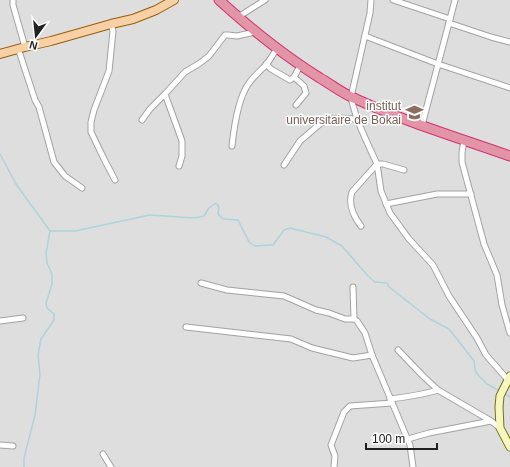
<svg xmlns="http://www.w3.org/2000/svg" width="510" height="467" viewBox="0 0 510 467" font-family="Arial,sans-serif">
  <rect width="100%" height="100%" fill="#f1ede8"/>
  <!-- residential -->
  <rect fill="#dfdede" x="0" y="0" width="510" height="467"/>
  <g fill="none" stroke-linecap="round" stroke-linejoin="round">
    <!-- stream -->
    <g stroke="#abd4dc" stroke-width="1.5">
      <path d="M0,154L16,184L50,231L46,253L47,263L52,274V284L46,303L47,308L54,314V320L41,339L38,355L40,374L35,415L24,458V467"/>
      <path d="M50,231H75L150,215L194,218L204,216L209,208L216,203L219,207L218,214L223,219L238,220L249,242L255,246L273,245L284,230L290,228L326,237L342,246L368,276L375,282L387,283L389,287L430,319L449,329L474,361L475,370L478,375L487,384L500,391"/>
      <path d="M505,394L510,397"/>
    </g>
    <defs>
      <g id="street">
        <path d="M13,0V5L25,47"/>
        <path d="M393,0L450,19"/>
        <path d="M238,17L265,0"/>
        <path d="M449,23L491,37L510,42"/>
        <path d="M111,24L113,31L109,71L94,110L91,122V132L104,159L115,180"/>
        <path d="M365,36L438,64L510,88"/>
        <path d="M18,48L35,100L39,107L54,162L65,176L82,188"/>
        <path d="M266,64L271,69L290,80L294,77L300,66"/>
        <path d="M294,77L304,86L306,93L296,105"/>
        <path d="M165,94L182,141V156L179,166"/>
        <path d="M142,120L150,109L165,94L185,72L200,63L209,56L225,35H228L237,36L255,32"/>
        <path d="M422,125L455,0"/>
        <path d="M464,140L462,153V162L484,244L497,275L502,305L510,333"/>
        <path d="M232,146C234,127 238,98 249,83C254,76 260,71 266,65C270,60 273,54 277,49"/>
        <path d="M284,165L300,141L321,123L330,119L339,118L357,119"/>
        <path d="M404,170L383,164H377L381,191L390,213L409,239L433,265L449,296L477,338L486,355L508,380"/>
        <path d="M386,204L437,194H471"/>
        <path d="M361,226C354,217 348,204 352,192L377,164C367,142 356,121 351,97L370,13L371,0"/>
        <path d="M201,283L227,290L284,296L316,310L329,313L345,319H354L357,321L365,333L372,355L410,445L413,467"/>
        <path d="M353,287L354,319"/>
        <path d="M0,321L23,318"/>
        <path d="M186,327L291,339L312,348L353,358L372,355"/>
        <path d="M398,350L423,376L438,390"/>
        <path d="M390,399C407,397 422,395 438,390L491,421L500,428"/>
        <path d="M408,439L429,433L491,421"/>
        <path d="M0,445L13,446"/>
        <path d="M103,454L111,467"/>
        <path d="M334,467L335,456L331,445L344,412L350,406L392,403"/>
      </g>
      <path id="secondary" d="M510,376L500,396L499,407L500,428L510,447"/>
      <path id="primary" d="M0,54L25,47L51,41L111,24L133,19L156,10L174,0"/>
      <path id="highway" d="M219,0C251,29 283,55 320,78C332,85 343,94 356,99C406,122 459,138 510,156"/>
    </defs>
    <!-- street casing -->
    <use href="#street" stroke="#a2a2a2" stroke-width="7"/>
    <!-- secondary casing -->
    <use href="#secondary" stroke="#70750b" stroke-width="9"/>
    <!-- primary casing -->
    <use href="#primary" stroke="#965e08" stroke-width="10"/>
    <!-- highway casing -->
    <use href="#highway" stroke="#d33172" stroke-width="11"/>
    <!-- street -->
    <use href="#street" stroke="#fff" stroke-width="5"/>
    <!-- secondary -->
    <use href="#secondary" stroke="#f7f6c0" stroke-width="7"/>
    <!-- primary -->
    <use href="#primary" stroke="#f7d0a6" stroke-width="8"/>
    <!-- highway -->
    <use href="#highway" stroke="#e395a8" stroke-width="9"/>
  </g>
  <!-- icons -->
  <defs>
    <symbol id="university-bare" viewBox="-9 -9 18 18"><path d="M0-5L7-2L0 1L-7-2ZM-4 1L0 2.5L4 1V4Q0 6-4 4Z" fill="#8d6e63" stroke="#fff" stroke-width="2.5" paint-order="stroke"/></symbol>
  </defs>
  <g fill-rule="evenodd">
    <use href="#university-bare" x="402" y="100" width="25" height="25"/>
  </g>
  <g text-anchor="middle" stroke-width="3" stroke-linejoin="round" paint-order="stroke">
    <!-- education labels -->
    <g font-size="12" fill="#785e54" stroke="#fff" text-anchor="end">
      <text x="401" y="110">institut<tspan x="401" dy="14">universitaire de Bokai</tspan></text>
    </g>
  </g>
  <!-- north arrow -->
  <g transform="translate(36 36) rotate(195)" stroke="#ffffff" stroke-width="3" paint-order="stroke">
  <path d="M0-3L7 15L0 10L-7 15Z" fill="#212121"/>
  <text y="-6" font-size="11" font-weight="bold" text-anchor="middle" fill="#212121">N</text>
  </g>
  <!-- scale -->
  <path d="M366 443v6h71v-6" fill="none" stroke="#212121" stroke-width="2"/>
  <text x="372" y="443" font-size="12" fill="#212121" stroke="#ffffff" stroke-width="3" paint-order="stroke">100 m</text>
</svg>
